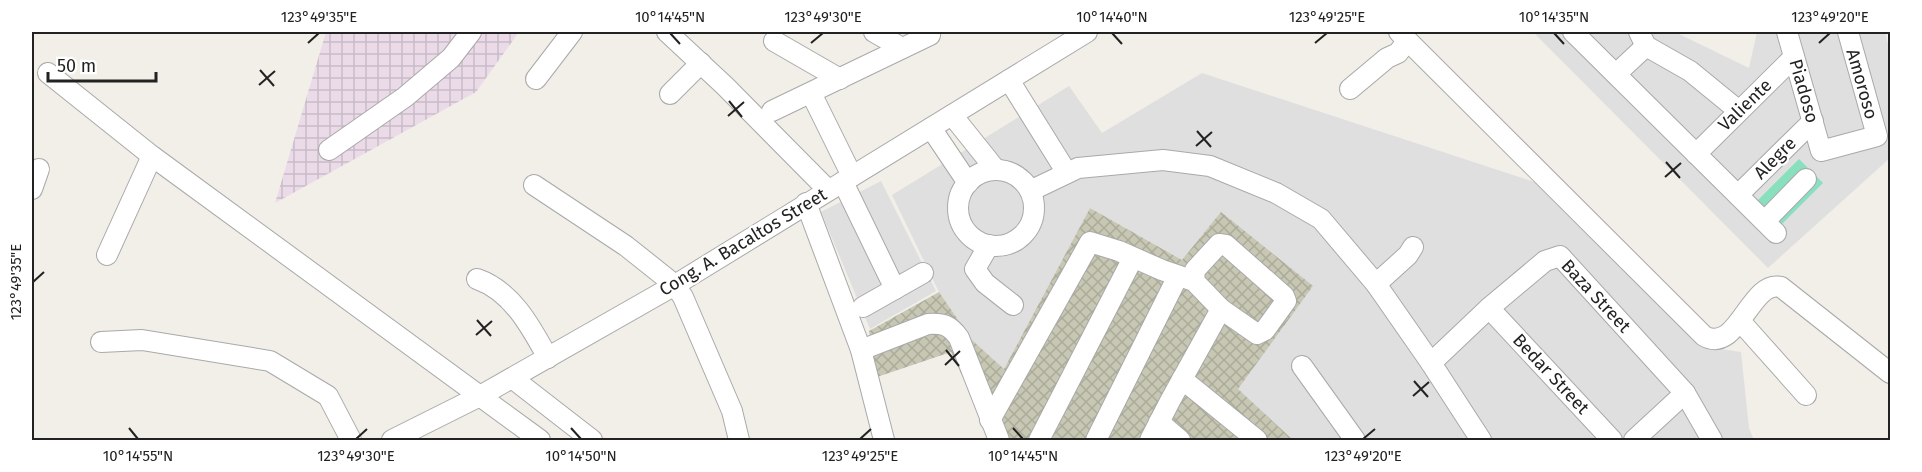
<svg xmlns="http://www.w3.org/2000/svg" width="1922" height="472" viewBox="0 0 1922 472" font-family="'Fira Sans',sans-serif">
  <defs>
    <pattern id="industrial-grid" width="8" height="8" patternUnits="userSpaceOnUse" patternTransform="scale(1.5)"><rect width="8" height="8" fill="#ebdbe8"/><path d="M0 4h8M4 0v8" fill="none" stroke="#c9bcc7"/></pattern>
    <pattern id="construction-cross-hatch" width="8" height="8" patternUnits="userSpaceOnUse" patternTransform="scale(1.5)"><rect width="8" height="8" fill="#c7c7b4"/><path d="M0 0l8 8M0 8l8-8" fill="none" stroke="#abab9a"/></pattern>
  </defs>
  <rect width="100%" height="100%" fill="#f2efe9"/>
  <!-- residential -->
  <g fill="#e0dfdf">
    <path d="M1533,32H1675L1749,68L1757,32H1885L1890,52V158L1768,268Z"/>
    <path d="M1202,73L1553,188L1706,347L1741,352L1749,428L1754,440H1293L1237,390L1182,260L1090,208L1004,369L972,340L939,292L892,195L1069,86L1102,133Z"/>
    <path d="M881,181L936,291L870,329L821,212Z"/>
  </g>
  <!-- industrial -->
  <path fill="url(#industrial-grid)" d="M326,32H519L476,92L275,203Z"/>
  <!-- construction -->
  <path fill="url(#construction-cross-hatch)" d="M1090,208L1182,260L1221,212L1313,286L1238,389L1293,440H992L951,352L877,377L869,331L939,292L972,340L1004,369Z"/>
  <!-- pitch -->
  <path fill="#88e0be" d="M1799,159L1823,183L1780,226L1756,202Z"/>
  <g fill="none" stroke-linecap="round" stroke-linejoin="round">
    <defs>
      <g id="minor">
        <path d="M667,32L725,86L828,190"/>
        <path d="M874,32L902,48"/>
        <path d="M1399,32L1704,336C1738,355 1750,279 1781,287L1890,373"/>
        <path d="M1573,32L1776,233"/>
        <path d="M1639,32L1646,46L1690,71L1739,111"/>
        <path d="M1787,32L1821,151L1877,136L1848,32"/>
        <path d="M774,41L840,79"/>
        <path d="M48,73L152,156L540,440"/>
        <path d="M1616,74L1646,46"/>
        <path d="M536,79L572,32"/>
        <path d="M1009,80L1067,173"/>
        <path d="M1350,89L1387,58L1398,53L1407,41"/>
        <path d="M811,93L852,176"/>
        <path d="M670,94L701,63"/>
        <path d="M772,111L930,35"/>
        <path d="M952,115L996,170"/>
        <path d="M931,128L968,183"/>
        <path d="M329,150L405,97L451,58L471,32"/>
        <path d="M1696,154L1794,57"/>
        <circle cx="996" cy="208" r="38"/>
        <path d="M843,182L895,289"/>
        <path d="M534,185L626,246L675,285L683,297L732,411L739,440"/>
        <path d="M32,189L39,169"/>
        <path d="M1030,191L1078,168L1163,160L1210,166L1276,193L1321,219L1376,284L1431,363L1481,440"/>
        <path d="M1738,195L1813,121"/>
        <path d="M806,203L861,350L884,440"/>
        <path d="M1765,221L1806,179"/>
        <path d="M989,245L975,269L985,283L1013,305"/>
        <path d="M107,255L152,156"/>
        <path d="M477,279C512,291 531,327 548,358"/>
        <path d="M1376,284L1408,255L1413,247"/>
        <path d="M863,307L923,273"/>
        <path d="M1489,308L1612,440"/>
        <path d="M1740,321L1806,395"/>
        <path d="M101,342L142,340L270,361L328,396L351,440"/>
        <path d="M861,350L928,324C943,323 950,325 959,338L999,440"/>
        <path d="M1431,363L1489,308L1545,261L1560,256L1685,393L1712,440"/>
        <path d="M1302,366L1355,440"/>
        <path d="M512,378L592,440"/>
        <path d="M1182,379L1257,440"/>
        <path d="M990,420L1090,242L1119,251L1162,270L1194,281L1221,309L1257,334L1265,330L1286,301L1284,296L1226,245L1219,244L1195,270L1194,281"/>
        <path d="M1159,422L1180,440"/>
        <path d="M392,440L480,396L675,285L1087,32"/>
        <path d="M1039,440L1133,258"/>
        <path d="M1096,440L1178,276"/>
        <path d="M1150,440L1170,401L1221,309"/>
        <path d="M1634,440L1685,393"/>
      </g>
    </defs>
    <!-- minor casing -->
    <use href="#minor" stroke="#a9a9a9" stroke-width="22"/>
    <!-- minor -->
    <use href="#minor" stroke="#fff" stroke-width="20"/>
  </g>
  <!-- ticks -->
  <path fill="none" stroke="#222" stroke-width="2" d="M670,33L680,44M1112,33L1122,44M1554,33L1564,44M308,43L319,33M811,43L823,33M1315,43L1327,33M1819,43L1830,33M260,70L274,86M259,85L275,71M729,101L742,117M728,116L744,102M1197,131L1211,147M1196,146L1212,132M1666,162L1680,178M1665,177L1681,163M33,282L44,272M477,320L491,336M476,335L492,321M946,350L959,366M945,365L960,351M1414,381L1428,397M1413,396L1429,382M129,428L138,439M571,428L581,439M1013,428L1023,439M356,439L367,429M860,439L871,429M1363,439L1375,429"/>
  <g text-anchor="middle" stroke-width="4.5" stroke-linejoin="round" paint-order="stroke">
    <!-- street labels -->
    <g font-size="18" fill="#222" stroke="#fff">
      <text transform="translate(1862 84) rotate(74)" y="6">Amoroso</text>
      <text transform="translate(1804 91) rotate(74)" y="6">Piadoso</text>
      <text transform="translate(1745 105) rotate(-44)" y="6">Valiente</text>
      <text transform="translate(1775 158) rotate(-45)" y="6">Alegre</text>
      <text transform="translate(743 242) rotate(-31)" y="6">Cong. A. Bacaltos Street</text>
      <text transform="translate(1596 296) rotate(47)" y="6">Baza Street</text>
      <text transform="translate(1551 374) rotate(47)" y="6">Bedar Street</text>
    </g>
  </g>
  <!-- border -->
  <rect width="1922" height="472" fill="none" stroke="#ffffff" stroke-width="66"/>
  <!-- scale -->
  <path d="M48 72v9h108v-9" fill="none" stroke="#222222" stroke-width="3"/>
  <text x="57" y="72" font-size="18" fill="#222222" stroke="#ffffff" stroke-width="4.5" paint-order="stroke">50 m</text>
  <rect x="33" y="33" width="1856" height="406" fill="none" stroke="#222" stroke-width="2"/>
  <g font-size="15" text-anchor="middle" fill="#222">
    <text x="319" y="22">123°49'35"E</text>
    <text x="670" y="22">10°14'45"N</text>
    <text x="823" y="22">123°49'30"E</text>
    <text x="1112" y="22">10°14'40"N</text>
    <text x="1327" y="22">123°49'25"E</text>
    <text x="1554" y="22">10°14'35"N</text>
    <text x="1830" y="22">123°49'20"E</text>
    <text transform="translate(16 282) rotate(-90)" y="5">123°49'35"E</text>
    <text x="138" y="461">10°14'55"N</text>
    <text x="356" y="461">123°49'30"E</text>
    <text x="581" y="461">10°14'50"N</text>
    <text x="860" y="461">123°49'25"E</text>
    <text x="1023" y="461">10°14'45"N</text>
    <text x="1363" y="461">123°49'20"E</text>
  </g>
</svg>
